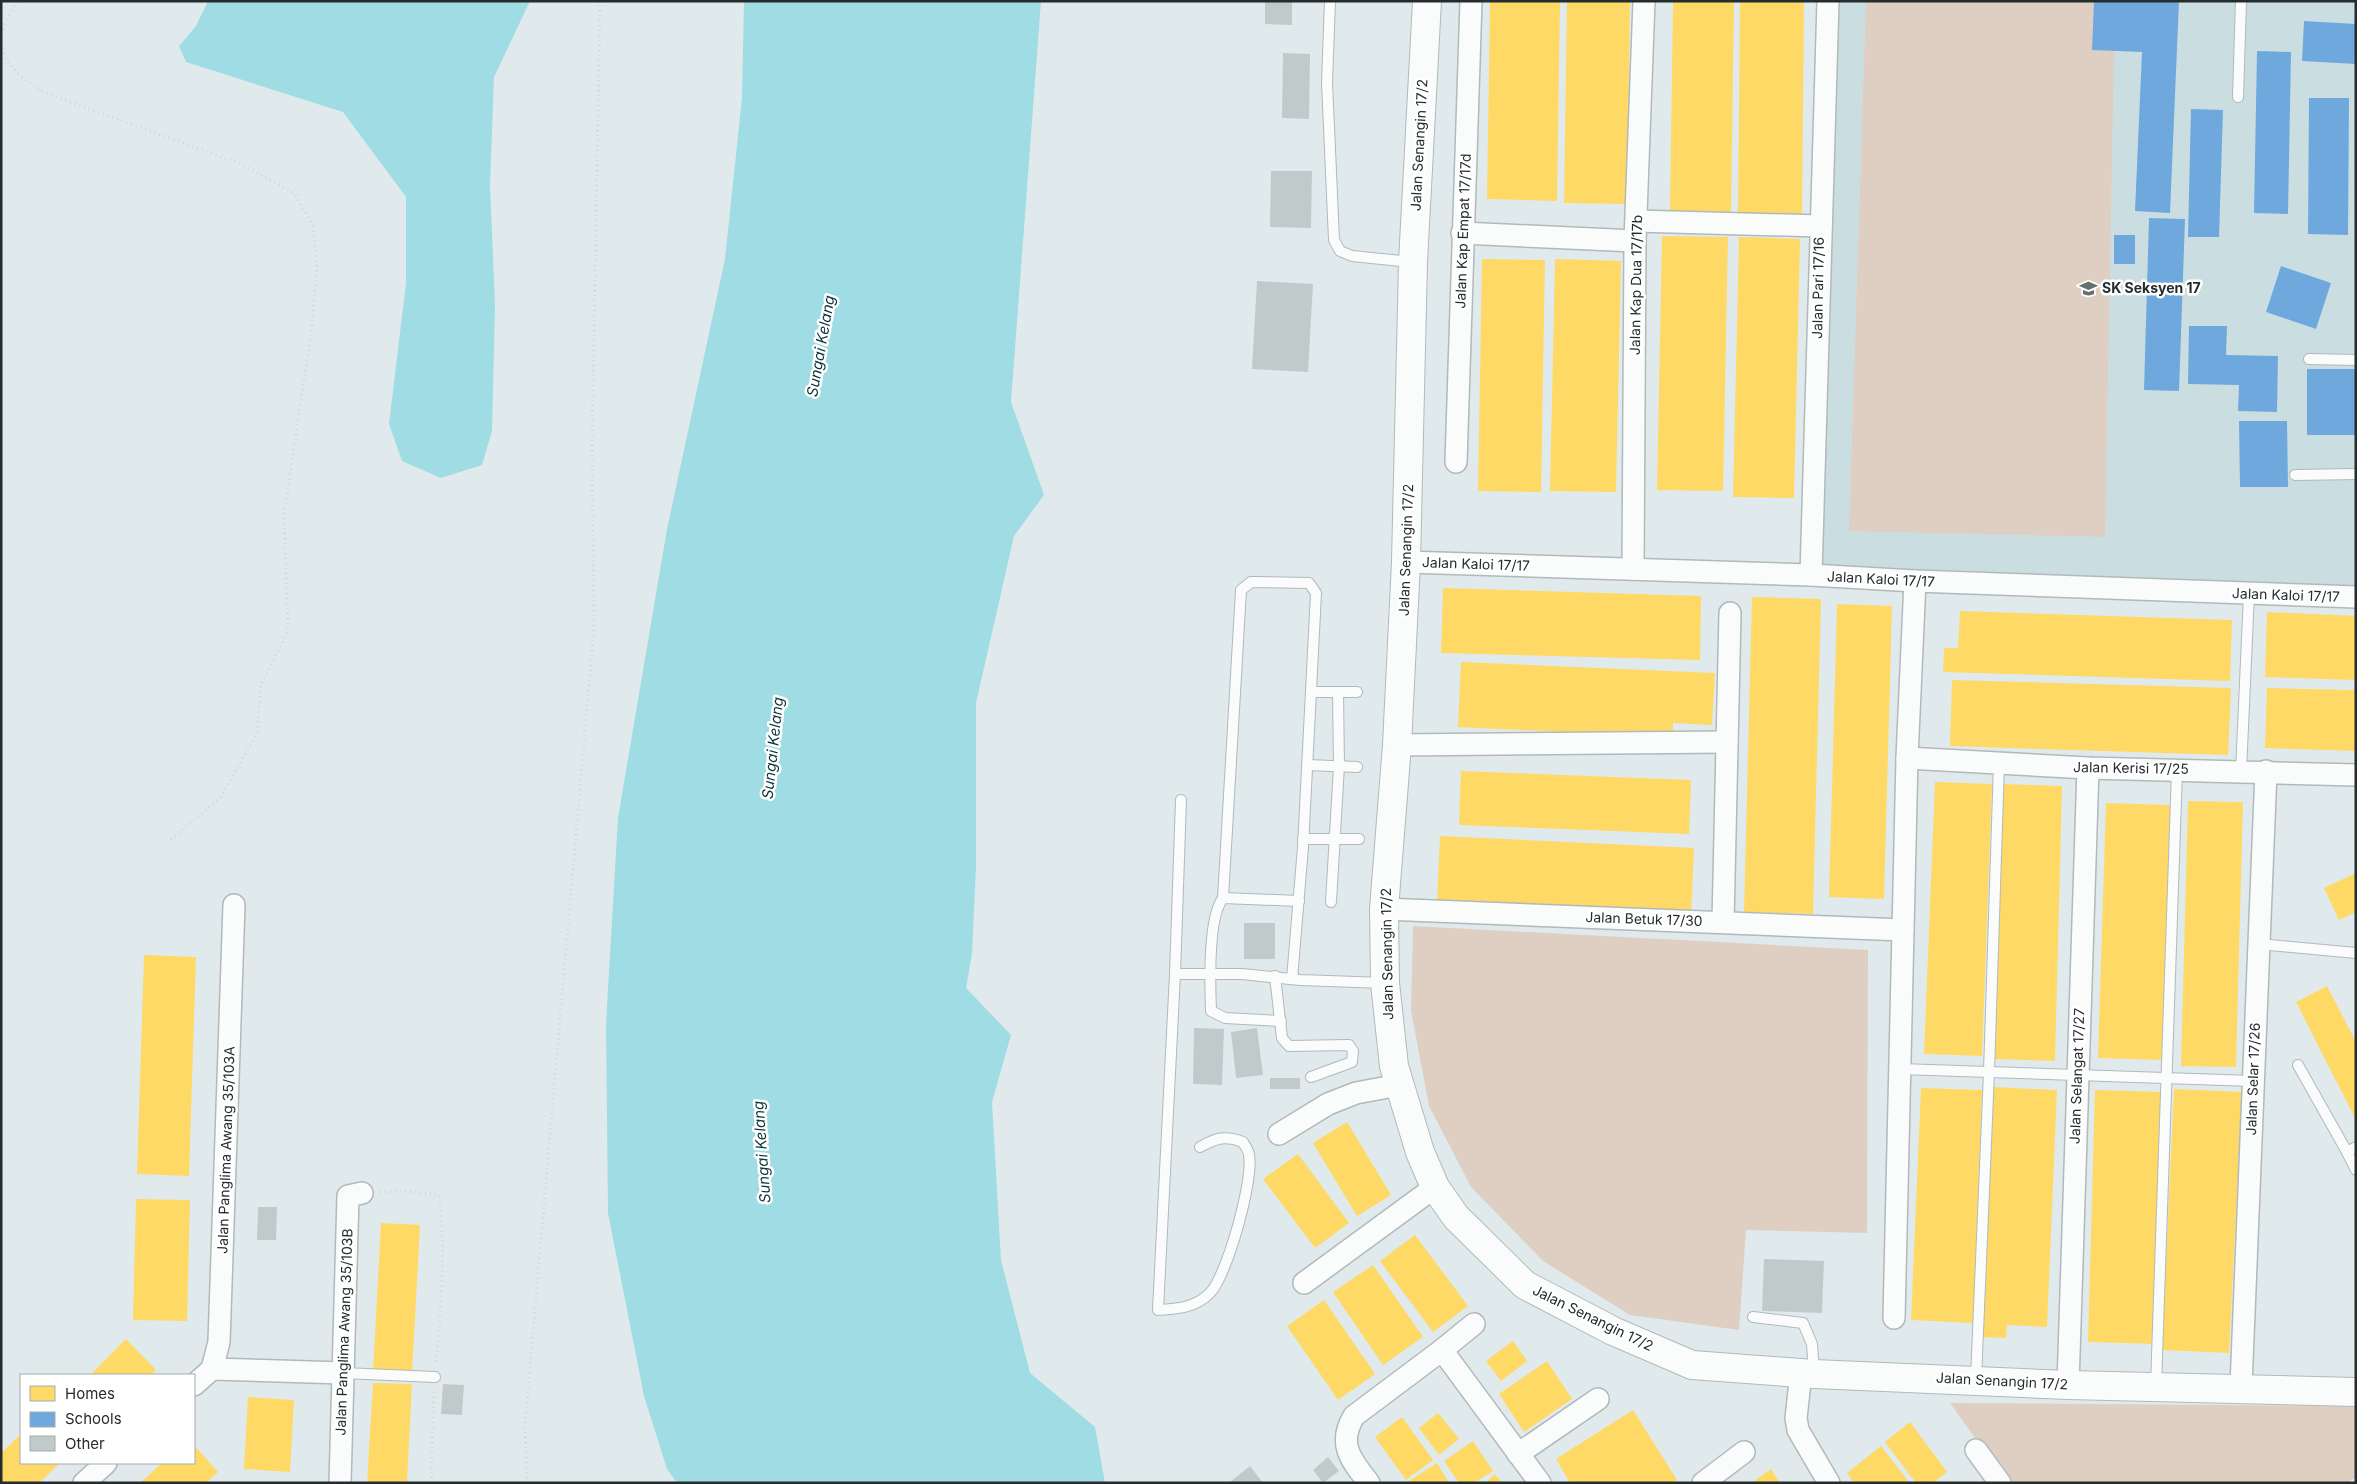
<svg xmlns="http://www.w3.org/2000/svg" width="2357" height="1484" viewBox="0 0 2357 1484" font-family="Inter,sans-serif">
  <rect width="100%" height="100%" fill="#e0eaec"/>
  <!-- built -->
  <path fill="#cadee1" d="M1829,1H2356V597L1811,575Z"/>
  <!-- green -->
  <g fill="#dfcfc3">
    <path d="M1866,1H2115L2105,537L1849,531Z"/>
    <path d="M1413,926L1868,950L1867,1233L1746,1230L1739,1330L1630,1315L1543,1261L1471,1187L1429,1106L1411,1011Z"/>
    <path d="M1950,1403L2356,1406V1477L2347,1483H2007Z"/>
  </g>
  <!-- water -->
  <g fill="#9fdce4">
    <path d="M208,1H530L494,77L490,185L495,305L492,431L482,465L441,478L402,461L389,424L406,283V197L343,112L186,62L179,46L196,26Z"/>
    <path d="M744,1H1041L1011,402L1044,495L1014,536L976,703V867L972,954L966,988L1011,1035L992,1102L1001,1260L1030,1373L1095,1427L1105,1483H677L667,1469L644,1396L608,1213L606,1024L618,818L667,529L725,259L742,98Z"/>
  </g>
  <!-- homes -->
  <g fill="#ffd966">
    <path d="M1490,1H1560L1557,201L1487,199Z"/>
    <path d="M1567,1H1630L1627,204L1564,203Z"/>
    <path d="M1673,1H1734L1731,213L1670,212Z"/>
    <path d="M1740,1H1804L1802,215H1738Z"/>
    <path d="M1662,236L1728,237L1723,491L1657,490Z"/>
    <path d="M1739,237L1800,239L1794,498L1733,497Z"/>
    <path d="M1482,259L1545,260L1541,492L1478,491Z"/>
    <path d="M1555,259L1621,261L1616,492L1550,491Z"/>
    <path d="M1443,588L1701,596L1700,660L1441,653Z"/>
    <path d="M1752,597L1821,599L1813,914L1744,912Z"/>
    <path d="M1837,604L1892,606L1884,899L1829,897Z"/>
    <path d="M1960,611L2232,620L2230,681L1943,672L1944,648H1958Z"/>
    <path d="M2267,612L2356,616V680L2265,677Z"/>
    <path d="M1461,662L1715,673L1712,725L1673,723V737L1458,727Z"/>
    <path d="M1952,680L2231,688L2228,755L1950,746Z"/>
    <path d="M2267,688L2356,690V751L2265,748Z"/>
    <path d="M1461,771L1691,780L1689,834L1459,825Z"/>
    <path d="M1935,782L1992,784L1982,1056L1924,1054Z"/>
    <path d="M2002,784L2062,786L2055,1061L1994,1059Z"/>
    <path d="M2188,801L2243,802L2236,1067L2181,1066Z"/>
    <path d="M2106,803L2170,805L2162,1060L2098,1058Z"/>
    <path d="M1440,836L1694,848L1691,916L1437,903Z"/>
    <path d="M2356,873V912L2339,920L2324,888Z"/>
    <path d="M144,955L196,957L189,1176L137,1174Z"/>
    <path d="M2327,986L2356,1042V1120L2296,1002Z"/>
    <path d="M1994,1087L2057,1090L2047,1327L2007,1325L2006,1338L1983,1337Z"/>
    <path d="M1921,1088L1982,1090L1973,1323L1911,1320Z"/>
    <path d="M2174,1089L2242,1092L2229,1353L2162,1350Z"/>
    <path d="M2095,1090L2161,1092L2155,1344L2088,1342Z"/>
    <path d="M1347,1122L1391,1195L1357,1216L1313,1143Z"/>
    <path d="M1298,1154L1349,1223L1315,1248L1263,1179Z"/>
    <path d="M136,1199L190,1200L187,1321L133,1320Z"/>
    <path d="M381,1223L420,1225L412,1374L373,1371Z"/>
    <path d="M1415,1235L1468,1306L1433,1332L1380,1261Z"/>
    <path d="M1373,1265L1423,1337L1383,1365L1333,1292Z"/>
    <path d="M1324,1300L1375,1374L1338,1400L1287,1326Z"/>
    <path d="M126,1339L156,1370L151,1375H90Z"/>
    <path d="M1513,1341L1527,1361L1501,1381L1486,1361Z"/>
    <path d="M1547,1361L1572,1399L1524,1432L1499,1394Z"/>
    <path d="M373,1383L412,1384L407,1483H367Z"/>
    <path d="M248,1397L294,1400L290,1472L244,1469Z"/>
    <path d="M1633,1410L1677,1480L1672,1483H1570L1556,1459Z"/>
    <path d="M1438,1413L1459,1439L1439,1455L1419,1428Z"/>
    <path d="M1402,1417L1433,1460L1406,1480L1375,1437Z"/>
    <path d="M1910,1422L1947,1472L1933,1483H1916L1885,1442Z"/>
    <path d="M21,1434V1463H60L39,1483H1V1453Z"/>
    <path d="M1473,1441L1493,1471L1474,1483H1459L1444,1461Z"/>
    <path d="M194,1445L218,1472L206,1483H140L162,1463H194Z"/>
    <path d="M1881,1446L1905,1477L1909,1483H1854L1847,1473Z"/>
    <path d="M1437,1463L1449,1483H1406Z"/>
    <path d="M1771,1469L1780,1483H1751L1760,1477Z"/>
    <path d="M1495,1474L1502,1483H1485Z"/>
  </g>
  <!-- schools -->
  <g fill="#6fa8dc">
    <path d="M2094,1H2179L2170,213L2135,211L2142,52L2092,50Z"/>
    <path d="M2304,21L2356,24V64L2302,61Z"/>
    <path d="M2257,51L2291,52L2288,214L2254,213Z"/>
    <path d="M2309,98H2349L2348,235L2308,234Z"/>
    <path d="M2191,109L2223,110L2219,237H2188Z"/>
    <path d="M2149,218L2185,219L2179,391L2144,390Z"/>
    <rect x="2114" y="235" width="21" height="29"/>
    <path d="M2281,266L2331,283L2316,329L2266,312Z"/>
    <path d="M2189,326H2227L2226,355L2278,356L2277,412L2238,411L2239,385L2188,384Z"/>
    <rect x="2307" y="369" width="49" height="66"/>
    <path d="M2239,421H2287L2288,487H2240Z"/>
  </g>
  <!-- building -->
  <g fill="#c1cacb">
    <path d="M1265,1H1292V25L1265,24Z"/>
    <path d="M1283,53L1310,54L1309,119L1282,118Z"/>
    <path d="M1271,171H1312L1311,228L1270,227Z"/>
    <path d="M1257,281L1313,284L1308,372L1252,369Z"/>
    <rect x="1244" y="923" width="31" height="36"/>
    <path d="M1194,1028L1224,1029L1222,1085L1193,1084Z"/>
    <path d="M1257,1028L1263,1075L1236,1078L1231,1032Z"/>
    <rect x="1270" y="1078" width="30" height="11"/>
    <path d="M258,1207H277L276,1240H257Z"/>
    <path d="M1764,1259L1824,1261L1822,1313L1762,1311Z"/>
    <path d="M443,1384L464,1385L462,1415L441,1414Z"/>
    <path d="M1328,1457L1339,1471L1323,1483L1313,1470Z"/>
    <path d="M1250,1466L1263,1483H1230V1482Z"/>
  </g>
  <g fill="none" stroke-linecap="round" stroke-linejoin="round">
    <defs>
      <g id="lane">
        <path d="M1330,1L1327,82L1334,240L1340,251L1352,256L1411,262"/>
        <path d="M2238,97L2241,1"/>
        <path d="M2309,359L2356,360"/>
        <path d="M2295,475L2356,474"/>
        <path d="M1311,692H1357"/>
        <path d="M1307,765L1357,767"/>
        <path d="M2241,771L2249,594"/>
        <path d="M1181,800L1175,974L1158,1310C1177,1309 1195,1308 1210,1293C1227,1276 1254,1179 1249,1155C1249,1151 1245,1146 1243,1142C1225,1135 1216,1138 1200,1147"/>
        <path d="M1303,839H1359"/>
        <path d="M1223,898L1241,590L1251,582L1309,583L1316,593L1303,847L1292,979"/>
        <path d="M1331,902L1339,766L1338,692"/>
        <path d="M2259,944L2356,953"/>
        <path d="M1175,974H1242L1300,980L1384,983"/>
        <path d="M1275,976L1282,1038L1289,1046L1349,1045L1353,1051L1352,1062L1311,1077"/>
        <path d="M1281,1021L1225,1018L1211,1011C1210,986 1208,917 1223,898L1299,901"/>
        <path d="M2298,1065L2347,1152L2356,1147"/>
        <path d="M1900,1069L2253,1081"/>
        <path d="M2347,1152L2356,1170"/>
        <path d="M1753,1317L1803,1323L1812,1344L1814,1373"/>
        <path d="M343,1373L435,1377"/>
        <path d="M1976,1379L1989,1072L1999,763"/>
        <path d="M2156,1386L2177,770"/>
      </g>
      <g id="street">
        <path d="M1636,221L1820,226"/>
        <path d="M1462,233L1635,241"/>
        <path d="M1456,462L1471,1"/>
        <path d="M1406,562L1811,575L1915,581L2356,597"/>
        <path d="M1633,569L1635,241L1644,1"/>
        <path d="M1811,575L1828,1"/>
        <path d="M1397,745L1727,742"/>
        <path d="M1907,758L2088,768L2356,775"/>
        <path d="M1384,909L1903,930"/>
        <path d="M1723,922L1730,613"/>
        <path d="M1279,1134L1328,1104L1356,1093L1399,1085"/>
        <path d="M1304,1283L1435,1187"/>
        <path d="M1894,1318L1907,758L1915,581"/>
        <path d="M1442,1350L1540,1483"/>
        <path d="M212,1369L343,1373"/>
        <path d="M1801,1373L1796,1418L1798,1430L1829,1483"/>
        <path d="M194,1385L212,1369L219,1342L234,905"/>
        <path d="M2068,1385L2088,768"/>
        <path d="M2241,1387L2266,771"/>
        <path d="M1976,1450L2000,1483"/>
        <path d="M1518,1454L1598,1399"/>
        <path d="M84,1483L106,1463"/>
        <path d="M340,1483L348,1196L362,1193"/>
        <path d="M1369,1483C1351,1460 1337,1444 1354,1416L1442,1350L1474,1324"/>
        <path d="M1703,1483L1744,1452"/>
      </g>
      <path id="secondary" d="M1427,1L1413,262L1406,562L1397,745L1384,909L1385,983L1394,1066L1420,1152L1435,1187L1456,1217L1525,1285L1613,1331L1692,1365L1814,1374L2068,1385L2356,1392"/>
    </defs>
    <!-- lane casing -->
    <use href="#lane" stroke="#b1b9ba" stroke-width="12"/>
    <!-- street casing -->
    <use href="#street" stroke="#b1b9ba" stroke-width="24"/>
    <!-- secondary casing -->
    <use href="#secondary" stroke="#b1b9ba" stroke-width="30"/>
    <!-- path -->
    <g stroke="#d3d6d7" stroke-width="3" stroke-dasharray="1 4" stroke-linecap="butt">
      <path d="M16,1C11,12 2,27 2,38C0,65 24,79 43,92L241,164L294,193L313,226L317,265L311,333L284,514L288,631L261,684L257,733L221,797L169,841"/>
      <path d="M380,1192L407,1191L439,1195C446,1247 441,1311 436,1362"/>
      <path d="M431,1483L434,1391"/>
      <path d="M527,1483L525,1425L594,626L592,447L600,1"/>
    </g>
    <!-- lane -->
    <use href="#lane" stroke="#fafcfc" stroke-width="10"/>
    <!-- street -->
    <use href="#street" stroke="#fafcfc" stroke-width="21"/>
    <!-- secondary -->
    <use href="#secondary" stroke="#fafcfc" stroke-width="28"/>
  </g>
  <!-- icons -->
  <defs>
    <symbol id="school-bare" viewBox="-9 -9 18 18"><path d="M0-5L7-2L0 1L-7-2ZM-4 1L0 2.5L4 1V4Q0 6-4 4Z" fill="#666e70" stroke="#fff" stroke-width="2.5" paint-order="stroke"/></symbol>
  </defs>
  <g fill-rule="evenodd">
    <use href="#school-bare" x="2076" y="276" width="25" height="25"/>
  </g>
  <g text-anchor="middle" stroke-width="5" stroke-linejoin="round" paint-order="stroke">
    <!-- street labels -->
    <g font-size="14" fill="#252c2d" stroke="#fff">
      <text transform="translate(1419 145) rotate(-87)" y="5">Jalan Senangin 17/2</text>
      <text transform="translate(1463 231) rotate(-88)" y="5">Jalan Kap Empat 17/17d</text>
      <text transform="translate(1636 285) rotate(-89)" y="5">Jalan Kap Dua 17/17b</text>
      <text transform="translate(1818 288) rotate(-89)" y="5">Jalan Pari 17/16</text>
      <text transform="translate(1406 550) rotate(-88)" y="5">Jalan Senangin 17/2</text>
      <text transform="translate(1476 564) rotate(2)" y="5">Jalan Kaloi 17/17</text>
      <text transform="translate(1881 579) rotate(3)" y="5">Jalan Kaloi 17/17</text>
      <text transform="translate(2286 595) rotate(2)" y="5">Jalan Kaloi 17/17</text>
      <text transform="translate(2131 768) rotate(1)" y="5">Jalan Kerisi 17/25</text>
      <text transform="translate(1644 919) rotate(2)" y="5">Jalan Betuk 17/30</text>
      <text transform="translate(1387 954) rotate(-91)" y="5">Jalan Senangin 17/2</text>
      <text transform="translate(2077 1076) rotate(-88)" y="5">Jalan Selangat 17/27</text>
      <text transform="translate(2253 1079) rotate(-88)" y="5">Jalan Selar 17/26</text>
      <text transform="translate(226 1150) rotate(-88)" y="5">Jalan Panglima Awang 35/103A</text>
      <text transform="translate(1593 1318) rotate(26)" y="5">Jalan Senangin 17/2</text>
      <text transform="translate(344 1332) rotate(-88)" y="5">Jalan Panglima Awang 35/103B</text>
      <text transform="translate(2002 1381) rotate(3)" y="5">Jalan Senangin 17/2</text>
    </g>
    <!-- poi labels -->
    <g font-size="14" font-weight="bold" fill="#252c2d" stroke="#fff" text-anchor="start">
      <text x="2102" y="293">SK Seksyen 17</text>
    </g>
    <!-- water labels -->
    <g font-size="15" font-style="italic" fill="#0c353a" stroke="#fff">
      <text transform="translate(821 346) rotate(-80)" y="5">Sungai Kelang</text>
      <text transform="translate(773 748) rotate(-84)" y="5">Sungai Kelang</text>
      <text transform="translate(762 1152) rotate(-94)" y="5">Sungai Kelang</text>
    </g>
  </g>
  <!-- border -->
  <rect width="2357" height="1484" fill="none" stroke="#252c2d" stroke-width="5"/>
  <!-- legend -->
  <rect x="20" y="1374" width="175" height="90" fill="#ffffff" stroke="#a8abab"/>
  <rect x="30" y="1386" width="25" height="15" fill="#ffd966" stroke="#a8abab"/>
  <text x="65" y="1399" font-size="15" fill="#252c2d">Homes</text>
  <rect x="30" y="1412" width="25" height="15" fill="#6fa8dc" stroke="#a8abab"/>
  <text x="65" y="1424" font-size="15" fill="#252c2d">Schools</text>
  <rect x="30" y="1436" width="25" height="15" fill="#c1cacb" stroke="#a8abab"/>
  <text x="65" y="1449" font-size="15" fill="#252c2d">Other</text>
</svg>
